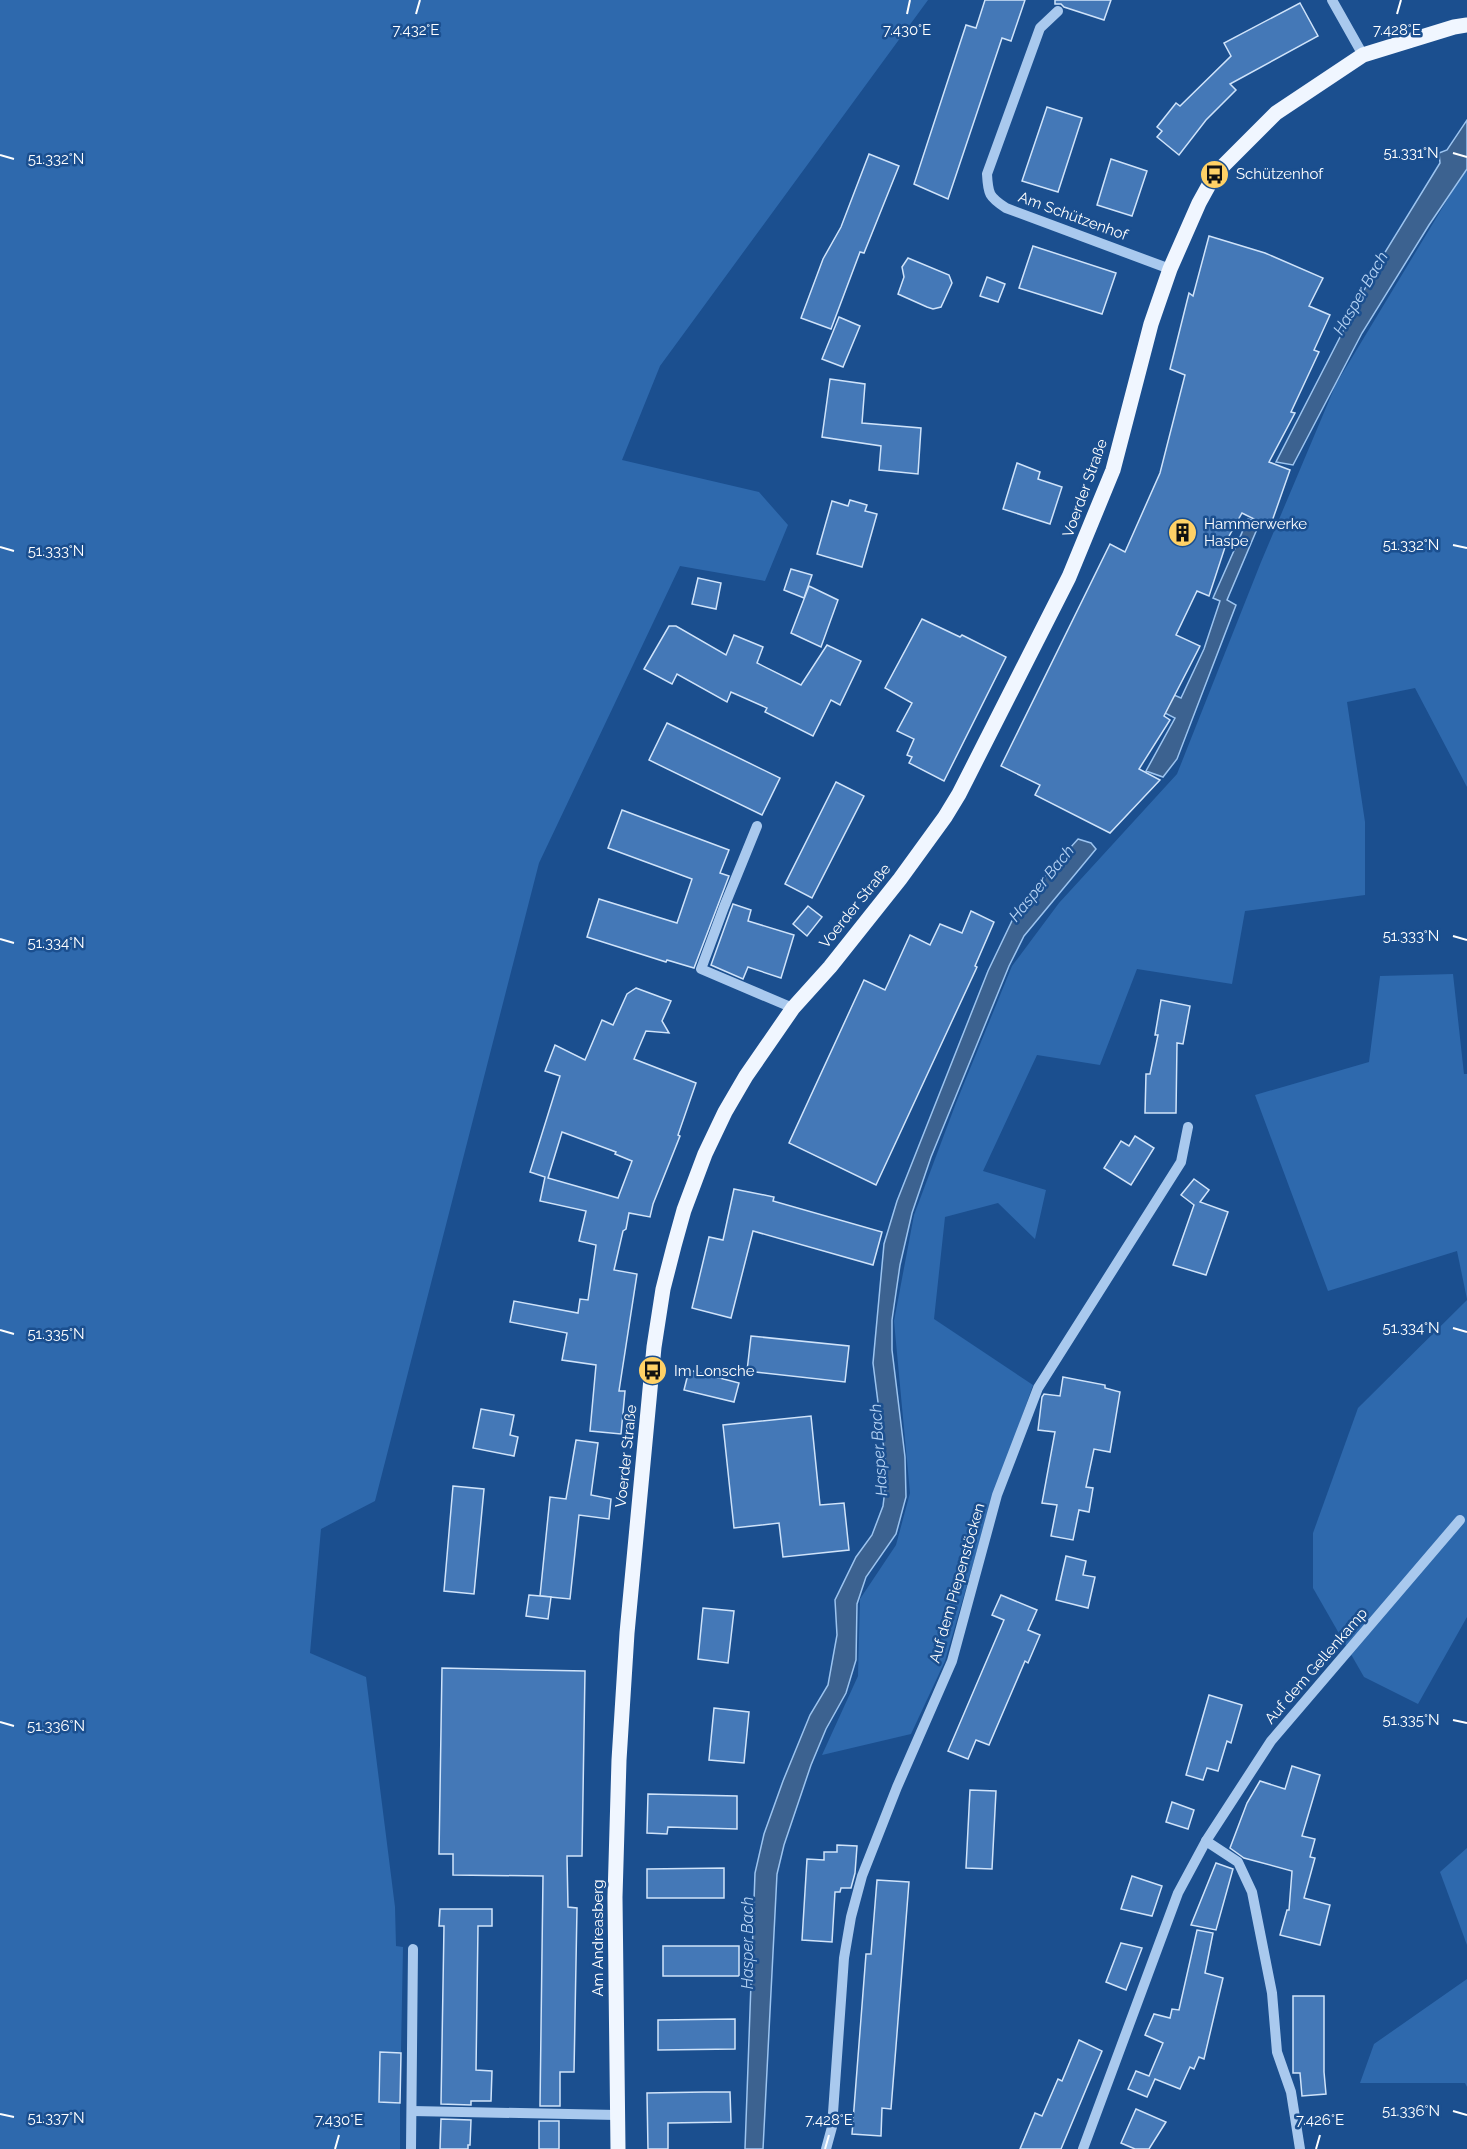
<svg xmlns="http://www.w3.org/2000/svg" width="1467" height="2149" viewBox="0 0 1467 2149" font-family="Raleway,sans-serif">
  <rect width="100%" height="100%" fill="#1b4f8f"/>
  <!-- green -->
  <g fill="#2e69ad">
    <path d="M0,0H928L660,366L622,460L759,492L788,525L765,581L680,566L539,863L375,1501L321,1529L310,1653L366,1677L395,1907L396,1946L403,1947L401,2052H379V2103H400V2149H0Z"/>
    <path d="M1467,167V787L1415,688L1347,702L1365,822V895L1245,911L1232,984L1137,969L1100,1065L1037,1055L983,1171L1046,1190L1035,1239L998,1203L945,1217L934,1319L1033,1385L987,1516L945,1661L911,1734L822,1755L858,1676L860,1599L896,1545L910,1493L894,1321L914,1215L956,1103L1012,966L1059,903L1177,774L1261,562L1336,384Z"/>
    <path d="M1453,974L1464,1074H1467V1299L1457,1251L1328,1291L1255,1095L1369,1062L1380,976Z"/>
    <path d="M1467,1300V1617L1418,1704L1364,1677L1313,1588V1533L1358,1408Z"/>
    <path d="M1467,1848V1945L1440,1872Z"/>
    <path d="M1467,1979V2087L1465,2083H1360L1374,2044Z"/>
  </g>
  <!-- water -->
  <g fill="#3c6290" stroke="#9cc4f0" stroke-width="1.5">
    <path d="M1467,120V169L1429,225L1362,333L1293,465L1276,462L1376,267L1440,163L1439,153L1447,150Z"/>
    <path d="M1248,519L1260,522L1227,600L1236,605L1177,759L1163,777L1146,771L1175,718L1155,708L1162,690L1181,698L1204,649L1220,601L1213,598Z"/>
    <path d="M1078,839L1091,843L1096,849L1024,936L1009,966L931,1157L912,1213L900,1265L892,1320V1350L905,1457L906,1497L896,1534L866,1577L857,1604L856,1660L846,1693L826,1729L811,1765L784,1845L777,1874L763,2149H745L755,1873L764,1834L783,1781L810,1715L828,1685L837,1635L835,1600L856,1557L872,1535L883,1506L887,1473L873,1363L884,1244L897,1201L988,971L1020,904Z"/>
  </g>
  <!-- building -->
  <g fill="#4478b7" stroke="#cfe3fa" stroke-width="1.5" fill-rule="evenodd">
    <path d="M985,0H1025L1011,41L1002,38L948,199L914,184L966,25L976,28Z"/>
    <path d="M1055,0H1111L1104,20L1064,7L1061,4H1055Z"/>
    <path d="M1300,3L1318,36L1230,84L1236,90L1206,120L1179,155L1157,137L1162,131L1157,127L1176,103L1180,106L1231,56L1224,43Z"/>
    <path d="M1047,107L1082,118L1058,192L1022,181Z"/>
    <path d="M869,154L899,166L864,253L860,252L831,329L801,318L823,259L841,227Z"/>
    <path d="M1111,159L1147,171L1132,216L1097,205Z"/>
    <path d="M1209,236L1265,253L1323,278L1309,306L1330,315L1314,350L1319,352L1291,412L1295,413L1269,462L1290,470L1270,527L1242,513L1228,538L1209,596L1197,591L1176,635L1200,646L1164,716L1170,720L1139,769L1160,780L1110,833L1035,795L1040,785L1001,766L1110,544L1125,552L1160,473L1185,375L1170,369L1189,293L1193,296Z"/>
    <path d="M1033,246L1116,273L1102,314L1019,288Z"/>
    <path d="M908,258L949,275L952,283L941,307L933,309L927,307L898,294L904,277L902,267Z"/>
    <path d="M987,277L1005,284L998,302L980,296Z"/>
    <path d="M839,317L860,326L843,367L822,359Z"/>
    <path d="M830,379L865,384L862,423L921,428L918,474L879,470L881,446L822,437Z"/>
    <path d="M1017,463L1040,472L1038,479L1062,487L1050,524L1003,509Z"/>
    <path d="M850,500L867,505L865,511L877,514L862,567L817,554L832,501L848,506Z"/>
    <path d="M791,569L812,575L804,598L784,590Z"/>
    <path d="M698,578L721,583L716,609L692,604Z"/>
    <path d="M809,586L838,600L821,647L791,633Z"/>
    <path d="M922,619L960,637L962,635L1006,657L944,781L909,763L912,757L907,755L914,739L897,731L912,703L885,688Z"/>
    <path d="M669,626H676L726,655L734,635L763,647L757,663L801,685L827,645L861,661L840,705L831,700L813,736L765,712L767,708L731,692L727,702L677,674L672,684L644,669Z"/>
    <path d="M667,723L780,778L762,815L649,760Z"/>
    <path d="M836,782L864,796L812,898L785,884Z"/>
    <path d="M622,810L729,850L720,873L729,876L694,968L667,960L666,962L587,937L599,899L677,923L692,879L608,848Z"/>
    <path d="M733,904L751,910L748,921L794,935L781,978L748,967L743,979L711,965Z"/>
    <path d="M808,906L822,917L807,936L793,924Z"/>
    <path d="M971,911L994,922L975,966L977,967L876,1185L789,1143L864,980L885,990L910,935L930,945L940,924L962,933Z"/>
    <path d="M636,988L671,1001L662,1021L669,1033L646,1031L634,1059L696,1083L678,1135L680,1136L653,1204L650,1217L629,1213L626,1229L623,1231L614,1270L637,1274L619,1391H625L621,1434L590,1431L596,1365L562,1360L567,1333L510,1322L514,1301L578,1313L580,1299L588,1300L596,1245L579,1241L586,1211L540,1201L545,1177L530,1172L560,1076L545,1071L555,1045L585,1060L602,1020L613,1025L627,994ZM562,1132L616,1152L615,1154L632,1161L618,1198L548,1178Z"/>
    <path d="M1161,1000L1190,1006L1183,1044L1177,1043L1176,1113H1145L1146,1074H1150L1158,1035H1155Z"/>
    <path d="M1135,1136L1154,1148L1131,1185L1104,1168L1121,1141L1129,1146Z"/>
    <path d="M1194,1179L1209,1190L1200,1202L1228,1212L1206,1275L1173,1265L1194,1205L1181,1195Z"/>
    <path d="M734,1189L774,1197L773,1201L882,1232L873,1265L753,1231L731,1318L692,1308L709,1237L723,1240Z"/>
    <path d="M751,1336L849,1346L845,1382L747,1371Z"/>
    <path d="M689,1370L739,1383L734,1402L684,1390Z"/>
    <path d="M1063,1377L1105,1385V1388L1120,1392L1110,1452L1094,1449L1086,1487L1093,1488L1089,1512L1079,1510L1073,1540L1051,1536L1057,1505L1042,1503L1055,1432L1038,1430L1042,1397L1044,1394L1060,1396Z"/>
    <path d="M481,1409L514,1415L510,1435L518,1437L514,1456L473,1448Z"/>
    <path d="M811,1416L820,1505L844,1503L849,1550L783,1557L779,1523L734,1528L723,1425Z"/>
    <path d="M576,1440L598,1443L591,1495L611,1499L609,1519L579,1515L570,1599L540,1596L550,1497L566,1499Z"/>
    <path d="M453,1486L484,1489L474,1594L444,1591Z"/>
    <path d="M1066,1556L1086,1561L1083,1575L1095,1577L1088,1608L1056,1600Z"/>
    <path d="M529,1595L551,1597L548,1619L526,1616Z"/>
    <path d="M1001,1595L1037,1610L1028,1630L1040,1635L1028,1663L1025,1661L989,1745L976,1740L968,1759L948,1751L1004,1620L992,1615Z"/>
    <path d="M703,1608L734,1611L728,1663L698,1659Z"/>
    <path d="M442,1668L585,1671L582,1856H567L568,1907L577,1908L574,2072H560V2106H540L543,1876L453,1875V1854H439Z"/>
    <path d="M1209,1695L1242,1705L1231,1743L1227,1741L1218,1771L1207,1768L1203,1780L1186,1775Z"/>
    <path d="M714,1708L749,1712L744,1763L709,1760Z"/>
    <path d="M1292,1766L1320,1775L1302,1836L1315,1839L1310,1857L1315,1858L1304,1898L1330,1905L1320,1945L1280,1935L1287,1910H1289L1292,1871L1244,1858L1230,1848L1247,1803L1260,1781L1285,1789Z"/>
    <path d="M970,1790L996,1791L992,1869L966,1868Z"/>
    <path d="M648,1794L737,1796V1829L668,1827L667,1834L647,1833Z"/>
    <path d="M1172,1802L1194,1810L1188,1829L1166,1822Z"/>
    <path d="M837,1845L857,1846L855,1873L851,1888H841L840,1892H835L832,1942L802,1940L807,1859L824,1860V1852H837Z"/>
    <path d="M1216,1863L1233,1869L1216,1930L1191,1925Z"/>
    <path d="M724,1868V1898H647V1869Z"/>
    <path d="M1132,1876L1162,1886L1152,1916L1121,1909Z"/>
    <path d="M877,1880L909,1882L891,2109L882,2108L881,2136L852,2134L866,1954H871Z"/>
    <path d="M440,1909H492V1926H478L476,2070L492,2071L491,2101H471V2105L441,2104L444,1926H439Z"/>
    <path d="M1197,1930L1213,1933L1205,1973L1223,1978L1204,2059L1199,2057L1194,2069L1190,2067L1180,2089L1155,2079L1147,2097L1128,2089L1136,2071L1149,2076L1163,2043L1145,2035L1154,2014L1170,2018L1172,2009L1179,2010Z"/>
    <path d="M1121,1943L1142,1948L1126,1990L1106,1982Z"/>
    <rect x="663" y="1946" width="76" height="30"/>
    <path d="M1293,1996H1324V2072L1326,2094L1302,2096L1300,2073H1293Z"/>
    <path d="M735,2019V2049L658,2050V2020Z"/>
    <path d="M1079,2040L1102,2051L1061,2149H1020L1035,2113L1042,2116L1058,2079L1062,2081Z"/>
    <path d="M380,2052L401,2053L400,2103L379,2102Z"/>
    <path d="M705,2092H730L731,2122L668,2123V2149H648L647,2093Z"/>
    <path d="M1136,2109L1166,2122L1149,2149H1135L1121,2143Z"/>
    <path d="M441,2119L471,2120L470,2145H468V2149H440Z"/>
    <rect x="539" y="2121" width="20" height="28"/>
  </g>
  <g fill="none" stroke-linecap="round" stroke-linejoin="round">
    <!-- minor -->
    <g stroke="#a9c9ee" stroke-width="10">
      <path d="M1332,0L1363,55"/>
      <path d="M1058,11L1040,28L987,174C988,194 989,197 1006,208L1170,269"/>
      <path d="M757,826L724,907L701,969L793,1008"/>
      <path d="M1206,1841L1238,1862L1252,1892L1272,1993L1277,2052L1291,2092L1300,2149"/>
      <path d="M412,2111L617,2115"/>
      <path d="M411,2149L413,1949"/>
      <path d="M826,2149L832,2127L844,1958L851,1917L862,1876L897,1787L952,1661L997,1495L1038,1388L1181,1162L1188,1127"/>
      <path d="M1083,2149L1178,1893L1206,1841L1271,1741L1460,1520"/>
    </g>
    <!-- major -->
    <path stroke="#f0f6ff" stroke-width="15" d="M618,2149L615,1897L619,1760L627,1633L654,1347L663,1289L674,1246L684,1210L705,1154L725,1112L746,1076L793,1008L830,967L900,879L945,817L959,794L1069,577L1113,470L1151,324L1170,269L1199,203L1215,174L1276,113L1363,55L1454,27L1467,25"/>
  </g>
  <!-- ticks -->
  <path fill="none" stroke="#fff" stroke-width="2" d="M416,14L420,0M907,14L910,0M1397,14L1401,0M1453,153L1467,157M0,155L14,159M1453,545L1467,548M0,547L14,551M1453,936L1467,940M0,939L14,943M1453,1328L1467,1332M0,1330L14,1334M1453,1720L1467,1723M0,1722L14,1726M1453,2111L1467,2115M0,2114L14,2117M335,2149L339,2135M825,2149L829,2135M1316,2149L1320,2135"/>
  <!-- icons -->
  <defs>
    <symbol id="bus-disc" viewBox="-11 -11 22 22"><circle r="9.5" fill="#ffd166" stroke="#1b4f8f"/><path d="M-5-6H5V4H4V6H2V4H-2V6H-4V4H-5ZM-3.5-4V0h7V-4ZM-3.5 1.2v1.5H-2V1.2ZM2 1.2v1.5H3.5V1.2Z" fill="#111"/></symbol>
    <symbol id="building-disc" viewBox="-11 -11 22 22"><circle r="9.5" fill="#ffd166" stroke="#1b4f8f"/><path d="M-4-6H4V6H1V3H-1V6H-4ZM-2.5-4.3h1.7v1.8h-1.7ZM.8-4.3h1.7v1.8H.8ZM-2.5-1h1.7V.8h-1.7ZM.8-1h1.7V.8H.8Z" fill="#111"/></symbol>
  </defs>
  <g fill-rule="evenodd">
    <use href="#bus-disc" x="1198" y="158" width="33" height="33"/>
    <use href="#building-disc" x="1166" y="516" width="33" height="33"/>
    <use href="#bus-disc" x="636" y="1354" width="33" height="33"/>
  </g>
  <g text-anchor="middle" stroke-width="5" stroke-linejoin="round" paint-order="stroke">
    <!-- poi labels -->
    <g font-size="15" fill="#fff" stroke="#1b4f8f" text-anchor="start">
      <text x="1236" y="179">Schützenhof</text>
      <text x="1204" y="529">Hammerwerke<tspan x="1204" dy="17">Haspe</tspan></text>
      <text x="674" y="1376">Im Lonsche</text>
    </g>
    <!-- street labels -->
    <g font-size="15" fill="#fff" stroke="#1b4f8f">
      <text transform="translate(1073 216) rotate(20)" y="5">Am Schützenhof</text>
      <text transform="translate(1085 488) rotate(-70)" y="5">Voerder Straße</text>
      <text transform="translate(855 906) rotate(-51)" y="5">Voerder Straße</text>
      <text transform="translate(626 1456) rotate(-84)" y="5">Voerder Straße</text>
      <text transform="translate(957 1583) rotate(-74)" y="5">Auf dem Piepenstöcken</text>
      <text transform="translate(1316 1666) rotate(-49)" y="5">Auf dem Gellenkamp</text>
      <text transform="translate(598 1938) rotate(-90)" y="5">Am Andreasberg</text>
    </g>
    <!-- water labels -->
    <g font-size="16" font-style="italic" fill="#b5d3f5" stroke="#1b4f8f">
      <text transform="translate(1360 293) rotate(-60)" y="6">Hasper Bach</text>
      <text transform="translate(1041 883) rotate(-51)" y="6">Hasper Bach</text>
      <text transform="translate(878 1450) rotate(-94)" y="6">Hasper Bach</text>
      <text transform="translate(747 1943) rotate(-90)" y="6">Hasper Bach</text>
    </g>
  </g>
  <g font-size="15" text-anchor="middle" fill="#fff" stroke="#1b4f8f" stroke-width="5" stroke-linejoin="round" paint-order="stroke">
    <text x="416" y="35">7.432°E</text>
    <text x="907" y="35">7.430°E</text>
    <text x="1397" y="35">7.428°E</text>
    <text x="1411" y="158">51.331°N</text>
    <text x="56" y="164">51.332°N</text>
    <text x="1411" y="550">51.332°N</text>
    <text x="56" y="556">51.333°N</text>
    <text x="1411" y="941">51.333°N</text>
    <text x="56" y="948">51.334°N</text>
    <text x="1411" y="1333">51.334°N</text>
    <text x="56" y="1339">51.335°N</text>
    <text x="1411" y="1725">51.335°N</text>
    <text x="56" y="1731">51.336°N</text>
    <text x="1411" y="2116">51.336°N</text>
    <text x="56" y="2123">51.337°N</text>
    <text x="339" y="2125">7.430°E</text>
    <text x="829" y="2125">7.428°E</text>
    <text x="1320" y="2125">7.426°E</text>
  </g>
</svg>
